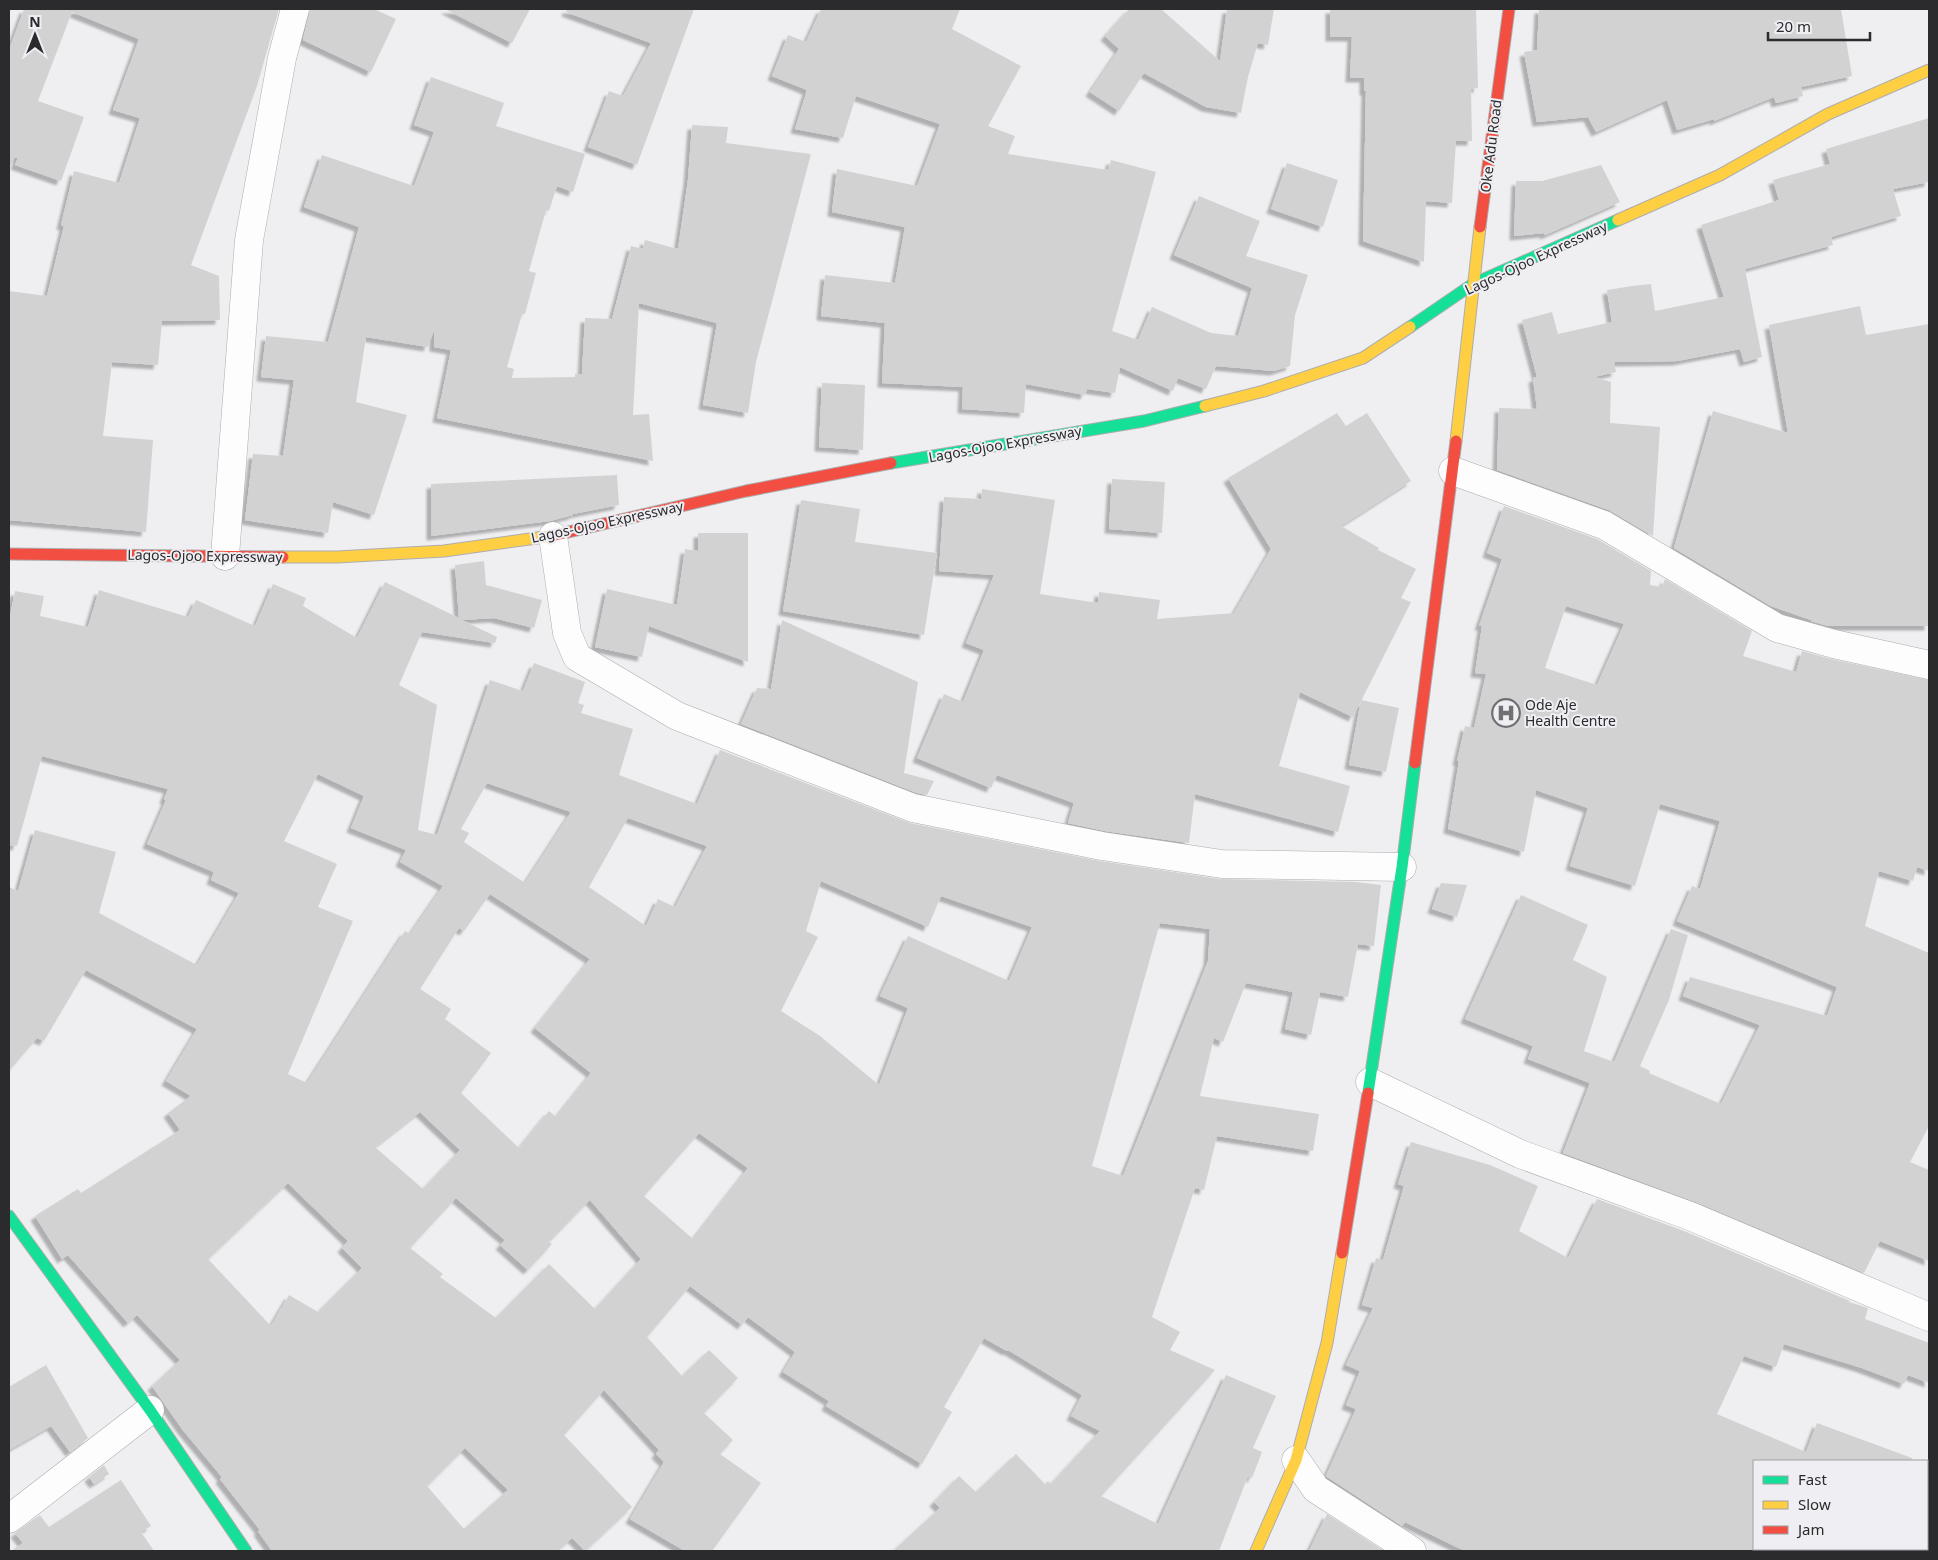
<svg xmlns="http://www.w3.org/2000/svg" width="1938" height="1560" viewBox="0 0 1938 1560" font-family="'Noto Sans',sans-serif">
  <defs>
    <filter id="shadow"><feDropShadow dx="-4.5" dy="4.5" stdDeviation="1" flood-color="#0004"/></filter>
  </defs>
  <rect width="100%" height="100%" fill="#efeff2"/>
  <!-- building -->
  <g fill="#d3d2d3" fill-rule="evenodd" filter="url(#shadow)">
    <path d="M24,9H279L257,86L191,265L219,276L220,320L162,321L158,365L112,362L103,436L153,440L146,532L9,520V291L47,296L64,226L61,225L74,171L119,183L140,118L113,110L139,39L72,12L38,101L84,117L61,181L15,165L18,158L15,157L9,169V50Z"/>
    <path d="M310,9H374L396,19L371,72L303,40Z"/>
    <path d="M445,9H530L512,43Z"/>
    <path d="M567,9H694L637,165L588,147L609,91L623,96L651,43L566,12Z"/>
    <path d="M821,9H960L952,29L1021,66L988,126L1015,136L1008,154L1108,170L1111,160L1156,172L1112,331L1138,340L1152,307L1211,333L1238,336L1252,288L1174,255L1199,196L1260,221L1246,256L1308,275L1295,315L1290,366L1274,371L1216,366L1206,389L1178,378L1173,391L1120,367L1115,393L1087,389L1085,395L1026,384L1024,413L962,409L963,387L882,383L885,323L821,316L825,275L895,283L905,227L832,212L837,169L917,186L940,124L856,96L843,138L795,129L807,90L772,76L788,35L806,42Z"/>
    <path d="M1129,9H1161L1220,61L1227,9H1274L1268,45L1258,43L1248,77L1241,113L1206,107L1144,73L1119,111L1090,92L1119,49L1105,36Z"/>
    <path d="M1330,9H1476L1478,88L1471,89L1472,141H1456L1452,203L1426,201L1424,262L1363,241L1366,91H1364V78H1350L1352,37H1330Z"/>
    <path d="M1539,9H1841L1852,76L1801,87L1803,96L1776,103L1774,97L1714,121V119L1677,130L1667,100L1596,132L1588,117L1537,122L1524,52L1537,50Z"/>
    <path d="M431,77L504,103L496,126L585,154L573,192L557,186L549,211L546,210L529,271L536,273L525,314H522L507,367L514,369L512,378L575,377V374H582L585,318L612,319L631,246L643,249L645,240L678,249L688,180L692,125L728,127L726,143L811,154L756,362L748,413L703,405L717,323L639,303L633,415L649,414L653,461L437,418L451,350L434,347V330L428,347L366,337L356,402L407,415L374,515L333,502L328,533L245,520L253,454L283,456L294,380L261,377L266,336L328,342L359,227L304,207L322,155L414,186L434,132L414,125Z"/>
    <path d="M1929,118V182L1893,189L1901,216L1831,237L1833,245L1745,269L1762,357L1744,362L1740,349L1677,361L1614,362L1616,372L1594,377L1611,382L1610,423L1660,427L1653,536L1609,510L1497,470L1499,408L1537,409L1533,378L1537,377L1522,320L1552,312L1558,334L1612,322L1607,290L1632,286L1651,284L1655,311L1724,297L1701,225L1779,200L1773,180L1830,164L1826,149Z"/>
    <path d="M1287,163L1338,180L1323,227L1271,209Z"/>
    <path d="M1601,165L1620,202L1545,235L1544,233L1514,236L1516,181H1542Z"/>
    <path d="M1860,306L1866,335L1929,324V626H1828L1811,621V620L1771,606L1674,548L1713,411L1788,433L1769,325Z"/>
    <path d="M822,383L865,385L863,450L819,447Z"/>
    <path d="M1337,413L1346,426L1367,413L1411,481L1341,526L1379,548L1378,550L1416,569L1401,598L1411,602L1353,717L1300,692L1279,766L1350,786L1338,832L1195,794L1189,843L1105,831L1068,823L1074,803L997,775L991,788L917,758L944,694L963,702L984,650L966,643L994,575L939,571L944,497L981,499L982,489L1055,500L1040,594L1098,603L1099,592L1160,600L1157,619L1234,613L1271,549L1228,478Z"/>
    <path d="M617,475L619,505L573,514V515L550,521L431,536V484Z"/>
    <path d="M1112,479L1165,482L1162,533L1109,529Z"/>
    <path d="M801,500L860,509L855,542L937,553L924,635L783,611Z"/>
    <path d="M1504,506L1597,539L1651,571L1650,585L1662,587L1665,579L1752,631L1743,656L1796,672L1802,651L1831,659L1929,680V871L1917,867L1913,881L1879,871L1865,926L1929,953V1126L1910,1162L1929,1170V1261L1880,1241L1864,1273L1696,1202L1563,1153L1590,1083L1528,1059L1533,1046L1465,1019L1521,895L1588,925L1573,960L1607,977L1584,1051L1614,1062L1671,929L1688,935L1669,1000L1640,1066L1650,1071L1649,1073L1721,1104L1760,1025L1683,996L1690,977L1827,1016L1837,987L1677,921L1692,886L1700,889L1720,821L1660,804L1635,886L1570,866L1588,808L1536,790L1524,852L1448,829L1459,761H1457L1465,726L1474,728L1486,674L1475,673L1482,626H1479L1502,559L1487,553ZM1566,606L1624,624L1597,685L1545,668Z"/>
    <path d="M698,533H748V662L649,626L642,657L595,647L607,589L677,605L685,549L698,551Z"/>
    <path d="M484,561L486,585L542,600L534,628L494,618L462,620L497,637L495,643L422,632L399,685L437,705L418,830L437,835L490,680L523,691L534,663L585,682L578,703L584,705L581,713L633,729L619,775L697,804L720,750L910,823L1100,861L1220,879L1356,882L1381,885L1374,946L1358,944L1348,997L1320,992L1311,1035L1285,1029L1293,992L1246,983L1223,1042L1214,1038L1200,1096L1319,1114L1313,1151L1217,1136L1204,1190L1195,1188L1152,1317L1180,1332L1170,1350L1215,1370L1101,1496L1158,1524L1226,1375L1276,1396L1253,1448L1262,1452L1252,1478L1248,1476L1219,1551H893L940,1508L934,1502L959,1476L976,1492L1016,1454L1045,1484L1048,1481L1051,1484L1100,1431L1071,1416L1082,1395L1008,1350L1007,1351L984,1338L944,1407L952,1412L922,1464L826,1406L829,1401L783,1372L795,1352L748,1317L742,1325L690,1286L647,1337L682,1376L709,1350L738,1378L704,1413L733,1440L720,1454L761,1483L712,1551H685L630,1519L664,1462L656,1454L659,1450L604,1390L564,1435L632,1507L585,1551L572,1538L557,1551H272L258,1531L260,1530L220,1479L222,1477L182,1429L152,1386L180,1360L137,1315L128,1323L68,1255L62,1259L35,1216L78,1189L81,1193L180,1130L168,1113L191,1096L166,1081L197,1029L86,970L44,1041L37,1038L9,1071V887L18,891L35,830L116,852L99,913L197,965L239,893L211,880L214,872L147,844L166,800L164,799L168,789L42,756L17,846L9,845V621L15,591L44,596L40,616L88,627L99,590L188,617L196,600L255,626L273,584L306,598L303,606L357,638L385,582L459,618L455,565ZM318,774L364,796L351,828L406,850L400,862L443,886L410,934L405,931L307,1083L288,1074L353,921L318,907L337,864L284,841ZM487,783L571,812L525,883L464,842L469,833L461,829ZM628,818L707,846L675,907L658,899L646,926L589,887ZM821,881L928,927L941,896L1032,927L1009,981L908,936L880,996L908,1008L879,1085L820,1036L781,1011L818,937L806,931ZM490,894L590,959L535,1028L591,1073L556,1117L549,1111L519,1148L461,1093L491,1053L445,1019L451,1009L420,989L459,928L464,931ZM1160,923L1210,929L1208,961L1123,1176L1092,1166ZM420,1112L460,1150L423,1189L375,1147ZM699,1133L748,1168L693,1239L644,1196ZM288,1183L348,1241L342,1248L362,1268L318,1312L289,1295L271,1326L208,1259ZM456,1198L505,1240L500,1245L528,1270L552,1244L549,1242L590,1200L641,1259L595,1309L549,1264L496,1318L440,1277L443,1274L410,1248ZM465,1448L508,1490L464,1529L427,1486Z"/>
    <path d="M782,620L918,682L904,773L934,781L927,795L917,793L741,724L757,688L771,689Z"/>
    <path d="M1361,700L1399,708L1386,772L1349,765Z"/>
    <path d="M1441,883L1467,885L1457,917L1432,909Z"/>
    <path d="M1411,1142L1490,1165L1538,1186L1519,1231L1568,1258L1597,1199L1684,1231L1850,1301L1849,1302L1868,1308L1865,1319L1929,1343V1383L1908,1375L1904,1384L1862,1368L1784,1344L1776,1367L1744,1356L1717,1414L1806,1452L1817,1423L1912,1458L1911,1461H1754V1551H1465L1405,1522L1402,1526L1326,1476L1356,1409L1346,1405L1360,1371L1346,1365L1373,1308L1362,1305L1376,1258L1383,1260L1404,1186L1398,1184Z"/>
    <path d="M46,1365L88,1438L70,1452L51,1426L9,1450V1387Z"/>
    <path d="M104,1465L109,1474L94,1484L89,1477Z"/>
    <path d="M121,1480L151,1526L141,1532L154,1551H11L23,1543L15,1533L40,1515L49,1527Z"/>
    <path d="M1327,1514L1384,1551H1309Z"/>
  </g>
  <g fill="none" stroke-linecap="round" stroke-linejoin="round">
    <defs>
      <g id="street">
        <path d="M1453,471L1604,525L1777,628L1834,644L1929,665"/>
        <path d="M553,536L567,633L577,657L677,716L913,808L1102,846L1222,864L1402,867"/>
        <path d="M225,556L249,240L282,58L295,9"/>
        <path d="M1370,1082L1520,1154L1690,1216L1929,1317"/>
        <path d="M1296,1460L1316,1489L1412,1551"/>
        <path d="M9,1519L150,1410"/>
      </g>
      <g id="fast">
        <path d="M1410,327L1473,284L1618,220"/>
        <path d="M891,463L1144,421L1205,406"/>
        <path d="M1368,1093L1402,867L1415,763"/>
        <path d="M9,1216L150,1410L246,1551"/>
      </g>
      <g id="slow">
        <path d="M1618,220L1720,175L1828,114L1929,70"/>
        <path d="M1205,406L1264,391L1363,358L1410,327"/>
        <path d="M1456,441L1480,227"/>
        <path d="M283,557H337L444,551L551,536"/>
        <path d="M1256,1551L1296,1460L1327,1343L1342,1253"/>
      </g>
      <g id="jam">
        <path d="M1480,227L1509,9"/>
        <path d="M551,536L746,491L891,463"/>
        <path d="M9,554L283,557"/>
        <path d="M1415,763L1456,441"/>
        <path d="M1342,1253L1368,1093"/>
      </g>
    </defs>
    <!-- street casing -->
    <use href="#street" stroke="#adadaf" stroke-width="29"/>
    <!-- fast casing -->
    <use href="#fast" stroke="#adadaf" stroke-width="13"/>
    <!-- slow casing -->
    <use href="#slow" stroke="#adadaf" stroke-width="13"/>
    <!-- jam casing -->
    <use href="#jam" stroke="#adadaf" stroke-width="13"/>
    <!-- street -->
    <use href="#street" stroke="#fdfdfd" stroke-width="28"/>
    <!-- fast -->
    <use href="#fast" stroke="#16e098" stroke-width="11"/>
    <!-- slow -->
    <use href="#slow" stroke="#ffcf43" stroke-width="11"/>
    <!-- jam -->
    <use href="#jam" stroke="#f24e42" stroke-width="11"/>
  </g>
  <!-- icons -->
  <defs>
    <symbol id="hospital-ring" viewBox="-11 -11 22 22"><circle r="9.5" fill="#eeeef3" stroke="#707072" stroke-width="1.5"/><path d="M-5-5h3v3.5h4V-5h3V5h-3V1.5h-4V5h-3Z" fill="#707072"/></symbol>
  </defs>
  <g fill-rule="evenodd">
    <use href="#hospital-ring" x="1490" y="697" width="32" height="32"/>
  </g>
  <g text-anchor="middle" stroke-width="4" stroke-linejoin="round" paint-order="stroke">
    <!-- street labels -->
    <g font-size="14" fill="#2b2b2d" stroke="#eeeef3">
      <text transform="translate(1491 146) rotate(-83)" y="5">Oke Adu Road</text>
      <text transform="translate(1536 258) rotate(-25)" y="5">Lagos-Ojoo Expressway</text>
      <text transform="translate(1005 444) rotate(-10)" y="5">Lagos-Ojoo Expressway</text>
      <text transform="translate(607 522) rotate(-12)" y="5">Lagos-Ojoo Expressway</text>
      <text transform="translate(205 556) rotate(1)" y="5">Lagos-Ojoo Expressway</text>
    </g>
    <!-- poi labels -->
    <g font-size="14" fill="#2b2b2d" stroke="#eeeef3" text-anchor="start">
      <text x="1525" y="710">Ode Aje<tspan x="1525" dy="16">Health Centre</tspan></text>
    </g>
  </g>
  <!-- border -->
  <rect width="1938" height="1560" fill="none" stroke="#2b2b2d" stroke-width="20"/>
  <!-- legend -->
  <rect x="1753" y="1460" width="175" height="90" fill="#eeeef3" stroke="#a0a0a4"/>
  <rect x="1763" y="1476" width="25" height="8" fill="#16e098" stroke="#a0a0a4"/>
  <text x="1798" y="1485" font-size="15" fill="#2b2b2d">Fast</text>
  <rect x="1763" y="1501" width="25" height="8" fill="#ffcf43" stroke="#a0a0a4"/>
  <text x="1798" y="1510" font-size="15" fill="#2b2b2d">Slow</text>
  <rect x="1763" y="1526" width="25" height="8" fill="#f24e42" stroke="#a0a0a4"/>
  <text x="1798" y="1535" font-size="15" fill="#2b2b2d">Jam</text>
  <!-- north arrow -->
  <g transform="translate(35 35)" stroke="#eeeef3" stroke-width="4" paint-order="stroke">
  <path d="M0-4L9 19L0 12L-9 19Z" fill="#2b2b2d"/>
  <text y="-8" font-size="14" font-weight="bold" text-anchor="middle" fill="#2b2b2d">N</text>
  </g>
  <!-- scale -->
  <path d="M1768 32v8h102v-8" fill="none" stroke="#2b2b2d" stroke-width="2.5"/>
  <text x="1776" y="32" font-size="15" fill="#2b2b2d" stroke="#eeeef3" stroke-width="4" paint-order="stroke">20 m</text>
</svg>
